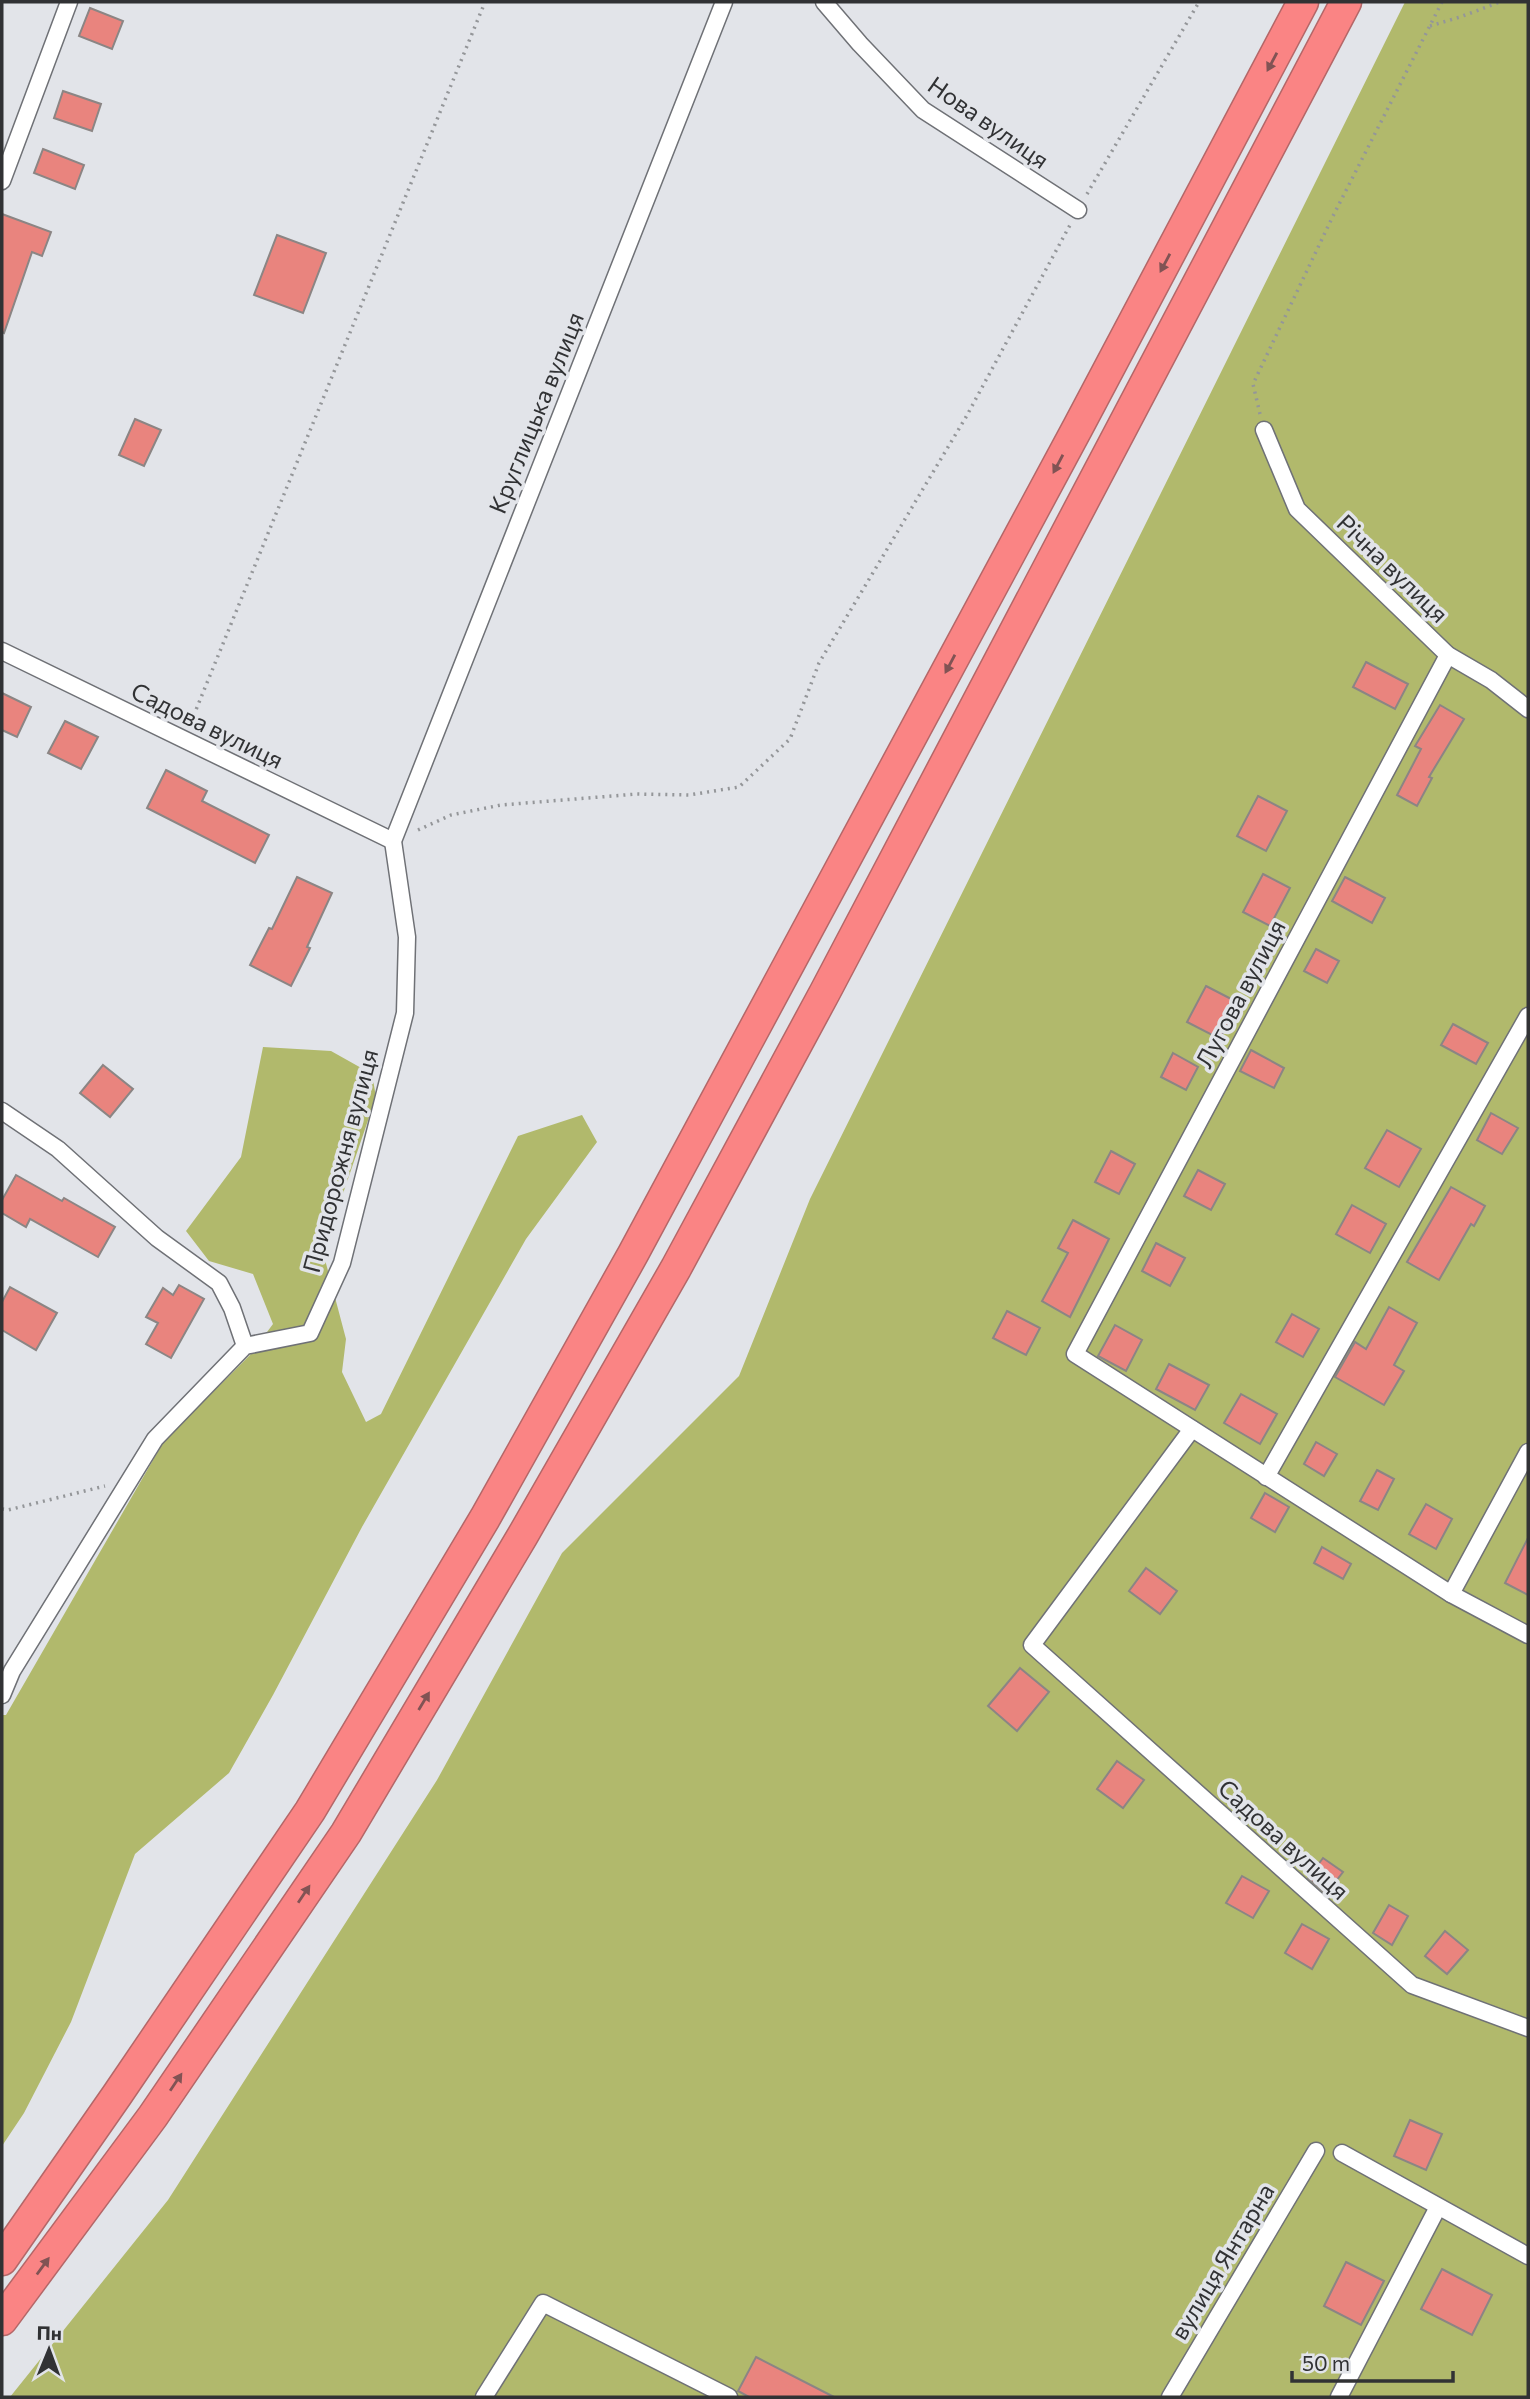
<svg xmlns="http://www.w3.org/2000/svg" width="1530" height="2399" viewBox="0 0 1530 2399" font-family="Commissioner,sans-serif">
  <rect width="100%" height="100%" fill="#e2e4e9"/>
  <!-- green -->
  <g fill="#b1b96c">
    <path d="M1405,2H1528V2397H10L168,2200L437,1780L562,1553L739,1376L810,1199Z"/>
    <path d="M263,1047L331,1051L372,1074L376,1097L323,1252L346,1339L342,1372L366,1422L381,1414L518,1136L582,1115L597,1142L526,1239L362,1527L273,1695L229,1773L135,1854L71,2022L24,2113L2,2146V1715H6L164,1441L250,1355L273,1324L253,1274L209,1261L186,1231L241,1157Z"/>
  </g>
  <!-- building -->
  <g fill="#e9847e" stroke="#8b8584" stroke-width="2">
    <path d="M90,8L123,21L112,49L79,36Z"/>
    <path d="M63,91L101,104L92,131L54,118Z"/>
    <path d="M43,149L84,165L75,189L34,173Z"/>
    <path d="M2,214L51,232L42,256L32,252L4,333L2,332Z"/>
    <path d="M277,235L326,253L303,313L254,295Z"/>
    <path d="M135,419L161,430L144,466L119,455Z"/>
    <path d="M1366,662L1408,684L1395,709L1353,687Z"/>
    <path d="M2,693L31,707L17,737L2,730Z"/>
    <path d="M1440,705L1464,719L1429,777L1432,778L1417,806L1397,795L1421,749L1415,746Z"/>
    <path d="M65,721L98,737L81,769L48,753Z"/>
    <path d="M166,770L207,791L202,801L269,835L255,863L147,808Z"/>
    <path d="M1258,796L1287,811L1266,851L1237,836Z"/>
    <path d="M1263,874L1290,888L1270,926L1243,912Z"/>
    <path d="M297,877L332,893L307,947L310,948L291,986L250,965L269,928L272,929Z"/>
    <path d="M1345,877L1385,898L1372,923L1332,901Z"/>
    <path d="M1316,949L1339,961L1327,983L1304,971Z"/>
    <path d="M1206,986L1239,1003L1220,1039L1187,1022Z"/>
    <path d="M1453,1024L1488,1043L1476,1064L1441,1045Z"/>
    <path d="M1251,1050L1284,1068L1274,1088L1240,1071Z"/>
    <path d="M1173,1053L1198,1067L1186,1090L1161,1077Z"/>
    <path d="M103,1065L133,1089L110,1117L80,1093Z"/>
    <path d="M1491,1113L1518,1128L1502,1154L1477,1140Z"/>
    <path d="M1387,1130L1421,1149L1399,1187L1365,1168Z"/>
    <path d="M1111,1151L1135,1164L1119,1194L1095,1182Z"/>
    <path d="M1198,1170L1225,1184L1211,1210L1184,1196Z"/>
    <path d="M16,1175L62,1201L64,1198L115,1227L98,1257L30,1219L26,1227L2,1213V1200Z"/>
    <path d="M1451,1187L1485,1206L1474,1226L1471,1224L1439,1280L1407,1262Z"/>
    <path d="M1352,1205L1386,1224L1370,1253L1336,1234Z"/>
    <path d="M1073,1220L1109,1239L1070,1317L1042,1301L1068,1253L1058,1248Z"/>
    <path d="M1156,1243L1185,1258L1170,1286L1142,1271Z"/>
    <path d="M179,1285L204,1299L171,1358L146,1344L158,1323L146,1317L163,1288L173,1295Z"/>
    <path d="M10,1287L57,1313L36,1350L2,1330V1302Z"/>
    <path d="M1389,1307L1417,1323L1394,1365L1404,1371L1384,1405L1335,1377L1355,1342L1366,1349Z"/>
    <path d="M1007,1311L1040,1328L1026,1355L993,1338Z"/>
    <path d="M1292,1314L1319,1329L1303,1357L1276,1342Z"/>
    <path d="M1115,1325L1142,1340L1126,1371L1098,1356Z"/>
    <path d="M1169,1364L1209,1385L1195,1410L1156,1389Z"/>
    <path d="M1241,1394L1277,1414L1260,1444L1224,1423Z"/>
    <path d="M1316,1442L1337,1454L1324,1476L1304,1464Z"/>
    <path d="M1377,1470L1394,1479L1378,1510L1360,1501Z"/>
    <path d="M1265,1493L1289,1507L1275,1532L1251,1518Z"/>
    <path d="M1426,1504L1452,1519L1436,1549L1409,1534Z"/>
    <path d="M1528,1538V1595L1505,1583Z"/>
    <path d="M1322,1547L1351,1564L1343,1579L1314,1563Z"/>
    <path d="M1146,1568L1177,1591L1160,1614L1129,1591Z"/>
    <path d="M1020,1668L1049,1692L1017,1731L988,1706Z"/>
    <path d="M1117,1761L1144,1780L1123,1808L1097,1789Z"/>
    <path d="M1323,1858L1343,1872L1326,1894L1308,1878Z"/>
    <path d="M1242,1876L1269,1891L1253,1918L1226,1903Z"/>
    <path d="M1389,1905L1408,1916L1392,1945L1373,1933Z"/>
    <path d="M1302,1924L1329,1939L1312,1969L1285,1953Z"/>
    <path d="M1445,1931L1468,1950L1447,1974L1425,1956Z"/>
    <path d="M1410,2120L1442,2134L1426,2170L1394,2156Z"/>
    <path d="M1346,2262L1384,2281L1361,2325L1324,2306Z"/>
    <path d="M1442,2269L1492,2295L1472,2335L1421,2309Z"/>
    <path d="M756,2357L834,2397H749L738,2391Z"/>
  </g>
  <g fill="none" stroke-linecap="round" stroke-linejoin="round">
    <defs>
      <g id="street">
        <path d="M824,2L860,44L923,110L1078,210"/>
        <path d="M2,181L69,2"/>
        <path d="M1264,430L1297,509L1448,655L1491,680L1528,709"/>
        <path d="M2,651L393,841"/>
        <path d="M1448,655L1075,1354L1451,1594L1528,1635"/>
        <path d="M2,1111L58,1149L157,1238L219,1283L232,1308L245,1346"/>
        <path d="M1192,1429L1032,1645L1412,1985L1528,2028"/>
        <path d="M1266,1477L1528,1016"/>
        <path d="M1451,1594L1528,1452"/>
        <path d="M2,1695L12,1671L155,1439L245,1346L310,1333L342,1263L405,1013L407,937L393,841L724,2"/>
        <path d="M1342,2153L1528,2256"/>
        <path d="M484,2397L543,2303L729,2397"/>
        <path d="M1170,2397L1316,2151"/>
        <path d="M1339,2397L1438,2207"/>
      </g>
      <g id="highway">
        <path d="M2,2260L117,2095L310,1811L485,1518L633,1254L1078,427L1303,2"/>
        <path d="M2,2320L153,2116L346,1833L523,1535L676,1268L825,992L1346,2"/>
      </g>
    </defs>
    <!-- street casing -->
    <use href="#street" stroke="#6f7176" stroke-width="19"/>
    <!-- highway casing -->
    <use href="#highway" stroke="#b46768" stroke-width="33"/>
    <!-- path -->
    <g stroke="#949699" stroke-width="3.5" stroke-dasharray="2 5" stroke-linecap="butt">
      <path d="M1430,26L1460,17L1500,2"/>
      <path d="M1087,194L1199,2"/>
      <path d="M1260,414L1253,384L1332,218L1442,2"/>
      <path d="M191,722L485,2"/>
      <path d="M418,830L451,815L501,805L637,794L689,795L739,787L790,739L819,663L966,417L1070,225"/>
      <path d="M2,1509L8,1510L105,1486"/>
    </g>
    <!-- street -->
    <use href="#street" stroke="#fff" stroke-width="16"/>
    <!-- highway -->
    <use href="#highway" stroke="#fa8484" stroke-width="30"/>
  </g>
  <!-- one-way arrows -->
  <defs><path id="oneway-solid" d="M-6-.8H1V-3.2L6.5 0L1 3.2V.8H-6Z" transform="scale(1.75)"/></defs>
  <g fill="#815354">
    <use href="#oneway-solid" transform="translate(1272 62) rotate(118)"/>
    <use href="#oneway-solid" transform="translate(1165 263) rotate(118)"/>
    <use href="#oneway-solid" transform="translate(1058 464) rotate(118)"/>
    <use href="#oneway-solid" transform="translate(950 664) rotate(118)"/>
    <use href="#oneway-solid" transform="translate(424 1701) rotate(-59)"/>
    <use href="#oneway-solid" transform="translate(304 1894) rotate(-56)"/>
    <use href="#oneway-solid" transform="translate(176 2082) rotate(-56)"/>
    <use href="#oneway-solid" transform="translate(43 2266) rotate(-54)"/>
  </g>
  <g text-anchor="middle" stroke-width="7" stroke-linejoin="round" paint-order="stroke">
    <!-- street labels -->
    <g font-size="24" fill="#313234" stroke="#e2e4e9">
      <text transform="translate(988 123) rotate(35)" y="8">Нова вулиця</text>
      <text transform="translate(537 413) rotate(-68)" y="8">Круглицька вулиця</text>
      <text transform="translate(1392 569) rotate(44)" y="8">Річна вулиця</text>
      <text transform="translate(207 726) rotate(26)" y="8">Садова вулиця</text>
      <text transform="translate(1241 994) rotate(-62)" y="8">Лугова вулиця</text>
      <text transform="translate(341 1161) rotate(-75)" y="8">Придорожня вулиця</text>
      <text transform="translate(1283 1840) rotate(42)" y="8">Садова вулиця</text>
      <text transform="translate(1223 2262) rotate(-59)" y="8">вулиця Янтарна</text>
    </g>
  </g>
  <!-- border -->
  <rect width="1530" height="2399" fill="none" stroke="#313234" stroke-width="7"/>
  <!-- north arrow -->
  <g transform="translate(49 2350) rotate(1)" stroke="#e2e4e9" stroke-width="5" paint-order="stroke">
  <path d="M0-5L12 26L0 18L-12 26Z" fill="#313234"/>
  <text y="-10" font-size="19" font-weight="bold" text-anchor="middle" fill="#313234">Пн</text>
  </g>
  <!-- scale -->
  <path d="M1292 2371v10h161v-10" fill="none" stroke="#313234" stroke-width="3.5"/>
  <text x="1302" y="2371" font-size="21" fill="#313234" stroke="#e2e4e9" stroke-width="5" paint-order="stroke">50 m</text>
</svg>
